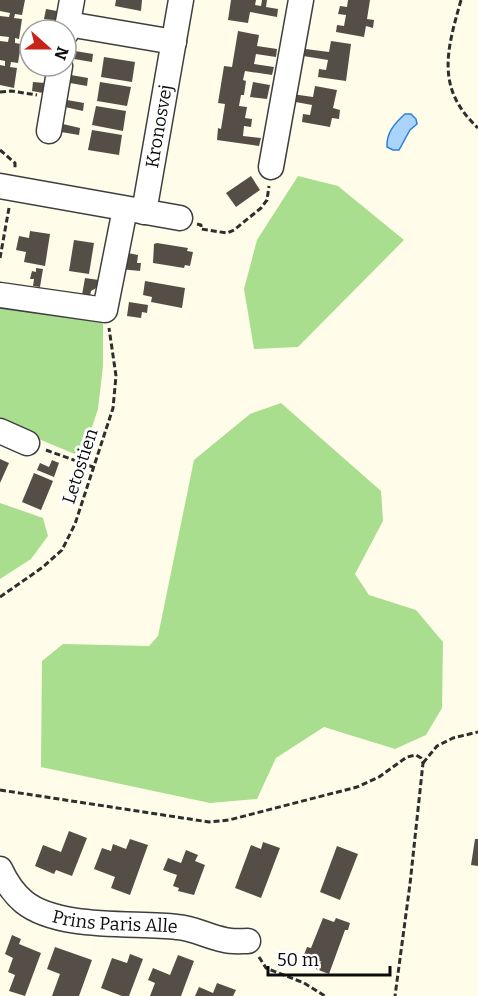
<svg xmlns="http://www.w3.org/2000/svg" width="478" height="996" viewBox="0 0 478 996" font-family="Bitter,serif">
  <rect width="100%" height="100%" fill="#fffdea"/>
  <!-- forest -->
  <g fill="#aade8f">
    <path d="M298,176L338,186L404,240L298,347L254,349L244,289L257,240Z"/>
    <path d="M0,301L103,320V366L98,409L82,457L0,423Z"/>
    <path d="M281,403L381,491L383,521L355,574L369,595L416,610L443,642L442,708L426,735L395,749L324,727L276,758L257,799L210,803L41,767L42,661L63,644L149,646L158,636L194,460L250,414Z"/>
    <path d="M0,503L43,518L48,536L31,559L0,579Z"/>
  </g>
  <!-- water -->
  <path fill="#aad4fb" stroke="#2b80d8" stroke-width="1.5" d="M405,114H411L416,119L417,124L410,130L399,150H393L387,147C386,133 395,123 405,114Z"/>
  <!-- building -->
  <g fill="#554e47">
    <path d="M0,0H25L22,15L15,14L14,18L22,19L19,39L15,38V43L21,44L18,63L11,62L10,67L17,68L14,88L0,85V65L5,66V61L0,60V41L8,42L9,37L0,36V16L9,17L10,13L0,11Z"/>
    <path d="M116,0H142L141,11L115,6Z"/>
    <path d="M231,0H256L255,5L261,6L262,0H267L266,7L278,9L277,17L250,12L248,23L228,20Z"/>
    <path d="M348,0H370L367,19L374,20L373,28L366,26L364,37L336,32L337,25L344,26L346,15L338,14L340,6L347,7Z"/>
    <path d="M46,9L57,11L56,21L44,19Z"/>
    <path d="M238,31L259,35L257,46L277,49L276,57L256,54L254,64L274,67L272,75L245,71L243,80L246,81L244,95H241L239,106L247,107L245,118L252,119L251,127L244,126L243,136L261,138L259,146L217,140L218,128L221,129L225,104L218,103L224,66L232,67Z"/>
    <path d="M331,41L351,44L346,81L318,77L319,69L326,70L328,60L297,55L298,48L329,52Z"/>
    <path d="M75,51L93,54L92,62L74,59Z"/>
    <path d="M104,57L135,62L132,82L101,77Z"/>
    <path d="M71,75L88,78L87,86L70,83Z"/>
    <path d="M33,82L45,83L43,93L32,91Z"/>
    <path d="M100,82L131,87L127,106L97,101Z"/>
    <path d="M253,82L270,85L267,99L250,97Z"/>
    <path d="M315,86L337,90L333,108L340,110L339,119L332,118L330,127L302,122L303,114L310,115L312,105L290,101L292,94L313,97Z"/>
    <path d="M67,100L84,103L83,111L65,107Z"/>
    <path d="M96,106L126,111L123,131L92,125Z"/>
    <path d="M63,124L80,128L79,135L61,132Z"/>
    <path d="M92,130L122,135L119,155L88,150Z"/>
    <path d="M251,176L260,190L236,207L226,193Z"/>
    <path d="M30,231L50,234L45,266L24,262L26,252L16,250L19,236L29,238Z"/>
    <path d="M74,240L94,243L89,274L69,271Z"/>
    <path d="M157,243L188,248L187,251L193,252L190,266L185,265L184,268L153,263L154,244Z"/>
    <path d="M123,252L138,255L137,263H141L140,271L120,269Z"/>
    <path d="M36,268L43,269L40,287L33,286L34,279H30L32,271L36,272Z"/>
    <path d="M85,278L99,280L98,287L91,291L90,296L82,295Z"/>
    <path d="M145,281L185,288L182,308L151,302L152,297L143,295Z"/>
    <path d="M129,302L148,305L147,313L142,312L141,318L127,316Z"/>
    <path d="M0,459L9,463L0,483Z"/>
    <path d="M52,460L59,463L54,477L37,470L40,463L49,467Z"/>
    <path d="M34,473L53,481L41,510L22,502Z"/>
    <path d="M69,831L87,838L72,876L56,870L54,874L35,866L43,845L61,852Z"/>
    <path d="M130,839L148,845L130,895L111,888L115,877L94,869L102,848L111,851L113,844L126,849Z"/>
    <path d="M475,839H478V866L471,865Z"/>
    <path d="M263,842L280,848L261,898L235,888L251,845L261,849Z"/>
    <path d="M337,846L358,854L340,900L320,892Z"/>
    <path d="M186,850L198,855L195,861L205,865L194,895L178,891L179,888L173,886L177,875L163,870L168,858L181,863Z"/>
    <path d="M323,918L334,922L336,918L350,923L348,930H345L329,974L305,965L306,962L302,960L307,947L311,948Z"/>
    <path d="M12,935L21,939L19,944L41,953L25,996L9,991L15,975L8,972L13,958L5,954Z"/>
    <path d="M55,947L92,960L79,996H52L60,974L47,969Z"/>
    <path d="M130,954L143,959L129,996H122L101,988L112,958L127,963Z"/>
    <path d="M178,955L194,961L181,996H150L155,983L148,980L153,968L170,975Z"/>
    <path d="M217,983L236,990L233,996H195L199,987L213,993Z"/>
  </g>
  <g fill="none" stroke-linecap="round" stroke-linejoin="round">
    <defs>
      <g id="minor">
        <path d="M68,24L174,42"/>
        <path d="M66,33L72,0"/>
        <path d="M49,131L60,66"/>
        <path d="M271,167L301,0"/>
        <path d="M0,186L180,218"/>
        <path id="s1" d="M144,212L181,0"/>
        <path d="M0,295L105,310L125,209"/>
        <path d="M0,431L27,443"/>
        <path id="s2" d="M0,869C6,882 13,893 24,902C59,930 134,922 177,927C194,928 208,937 225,940C232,942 241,941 248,941"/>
      </g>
    </defs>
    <!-- minor casing -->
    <use href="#minor" stroke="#3f3f3f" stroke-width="27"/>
    <!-- path -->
    <g stroke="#2e2e2e" stroke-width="3" stroke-dasharray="6 3" stroke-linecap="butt">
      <path d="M461,0C447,50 435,88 478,128"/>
      <path d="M0,92L11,91L37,95"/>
      <path d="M0,150L15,163V169"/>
      <path d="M197,224L201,225V229L227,233L234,230L261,208L267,200L269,186"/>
      <path d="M0,258L9,208"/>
      <path d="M46,450L93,467"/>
      <path d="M0,597L43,567L62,550L75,524L113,408L116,376L109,328"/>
      <path d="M423,763L437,746L453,738L478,732"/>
      <path d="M0,790L209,822L229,820L357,787L379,777L407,757L416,755L421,758L423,763L410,884L395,996"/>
      <path d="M259,957L266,968L304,983L325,996"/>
    </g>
    <!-- minor -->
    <use href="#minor" stroke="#fff" stroke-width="24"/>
  </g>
  <g text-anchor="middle" stroke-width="6" stroke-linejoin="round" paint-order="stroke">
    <!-- street labels -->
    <g font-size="18" fill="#0c0c0c" stroke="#fff">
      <text dy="6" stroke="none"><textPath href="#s1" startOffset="87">Kronosvej</textPath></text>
      <text transform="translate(80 466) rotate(-72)" y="6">Letostien</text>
      <text dy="6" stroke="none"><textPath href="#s2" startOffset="136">Prins Paris Alle</textPath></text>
    </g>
  </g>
  <!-- north arrow -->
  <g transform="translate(48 48) rotate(111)"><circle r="28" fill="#ffffff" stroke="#9e9e9e" stroke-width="1.5"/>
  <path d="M0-4.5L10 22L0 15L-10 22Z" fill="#c72319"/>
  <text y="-9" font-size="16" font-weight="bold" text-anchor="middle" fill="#0c0c0c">N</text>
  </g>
  <!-- scale -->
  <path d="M268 966v9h122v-9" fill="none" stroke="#0c0c0c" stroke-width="3"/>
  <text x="277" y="966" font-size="18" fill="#0c0c0c" stroke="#ffffff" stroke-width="4.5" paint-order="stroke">50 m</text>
</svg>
